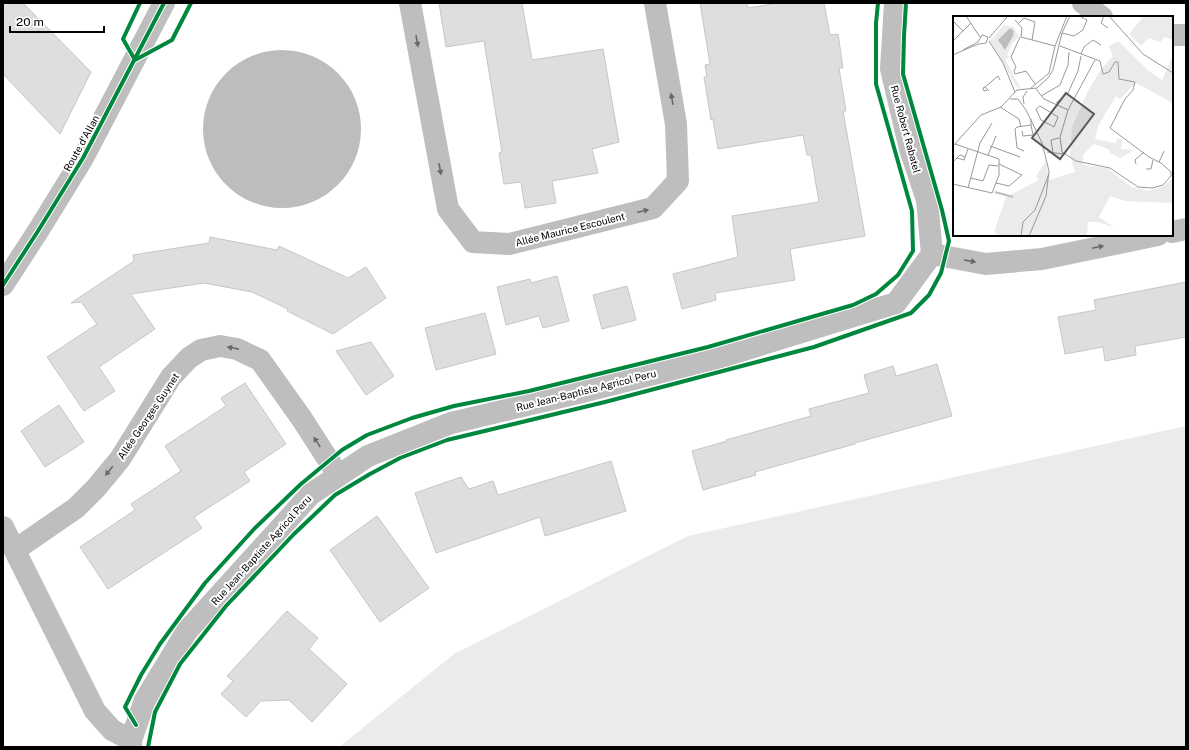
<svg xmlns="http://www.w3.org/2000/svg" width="1189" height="750" viewBox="0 0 1189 750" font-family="'Public Sans',sans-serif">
  <rect width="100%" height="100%" fill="#fff"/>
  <!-- green -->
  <path fill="#ebebeb" d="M1186,426V747H339L454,654L688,536Z"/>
  <!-- water -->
  <circle fill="#bdbdbd" cx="282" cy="129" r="79"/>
  <!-- building -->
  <g fill="#dedede" stroke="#c6c6c6">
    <path d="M3,3H23L91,72L60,134L3,74Z"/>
    <path d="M439,3H522L532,60L603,49L619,142L592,149L598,173L552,181L556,203L525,208L521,182L504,184L499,153L502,152L484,41L446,47Z"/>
    <path d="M700,3H747L748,8L778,3H824L830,35L838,34L843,68H839L846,111H843L865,236L790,249L795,280L715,293L716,300L682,309L673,274L738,257L732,216L819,202L811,155H807L803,135L718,149L713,119L711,120L704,77H707L705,65L710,64Z"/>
    <path d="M210,237L277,250L279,246L348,278L366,267L386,298L333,334L287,311L288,309L252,292L204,283L131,294L155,329L99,367L115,391L84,411L47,357L97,324L81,302L71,303L134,261L133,255L209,243Z"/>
    <path d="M557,276L569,321L543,328L539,316L506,325L497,287L530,279L531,283Z"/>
    <path d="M1186,282V337L1135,346L1136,355L1105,361L1103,347L1065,354L1058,317L1096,310L1094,300Z"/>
    <path d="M627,286L636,320L602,329L593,295Z"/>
    <path d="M485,313L496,354L436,370L425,328Z"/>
    <path d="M371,342L394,376L366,395L336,351Z"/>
    <path d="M937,364L952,416L855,443V444L755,472L756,475L703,490L692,451L727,441L726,440L811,416L809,409L869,393L864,375L893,366L896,376Z"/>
    <path d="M245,383L286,444L244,472L250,481L194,517L202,528L108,589L80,547L135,510L131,504L181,471L165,446L226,406L221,398Z"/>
    <path d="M59,405L84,442L45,467L21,431Z"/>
    <path d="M611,461L626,511L545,536L540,517L436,553L415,493L461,477L469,489L493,481L498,495Z"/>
    <path d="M377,516L429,588L380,622L330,550Z"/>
    <path d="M287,611L318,638L309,649L347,684L312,722L289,700L261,701L246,717L221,694L233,681L227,676Z"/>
  </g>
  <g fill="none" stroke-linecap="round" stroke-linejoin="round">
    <!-- minor -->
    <g stroke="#bebebe" stroke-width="22">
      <path d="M410,3L448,209L473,242L509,244L653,208L678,181L676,124L655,3"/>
      <path d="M895,3L891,69L910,149L927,200L932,254"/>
      <path d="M1083,3L1102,17"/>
      <path d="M1172,35H1186"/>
      <path d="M1172,232L1186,229"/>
      <path d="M932,254L986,264L1042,259L1158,235"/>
      <path d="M3,285L38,231L83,158L164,3"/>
      <path d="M3,527L95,711L112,730L131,740"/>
      <path d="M15,550L76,508L96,488L120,459L171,377L189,358L201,350L220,346L237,349L260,360L302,419L338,475"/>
      <path d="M131,747V740L145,700L187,631L311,494L368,456L451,423L582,392L721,357L896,303L932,254"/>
    </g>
    <defs>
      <g id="cycleway">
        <path d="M140,3L123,39L135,60L172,40L191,3"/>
        <path d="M3,285L38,231L83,158L164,3"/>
        <path d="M136,725L125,707L141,675L160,644L205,583L255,528L301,484L342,450L367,435L412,418L454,406L529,391L708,347L853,305L876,294L898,275L913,251L912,211L876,84V23L878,3"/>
        <path d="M148,747L155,712L180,664L226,606L294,534L335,495L370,474L400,458L447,440L605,402L814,347L911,313L929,295L941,273L949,241L942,210L903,74L904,36L906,3"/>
      </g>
    </defs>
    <!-- cycleway casing -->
    <use href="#cycleway" stroke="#fff" stroke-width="6"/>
    <!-- cycleway -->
    <use href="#cycleway" stroke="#00873e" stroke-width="4"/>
  </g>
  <!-- one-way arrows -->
  <defs><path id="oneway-solid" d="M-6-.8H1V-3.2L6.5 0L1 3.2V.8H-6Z"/></defs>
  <g fill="#686868">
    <use href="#oneway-solid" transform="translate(417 41) rotate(80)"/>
    <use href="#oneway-solid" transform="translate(672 99) rotate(-100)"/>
    <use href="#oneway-solid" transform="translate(440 169) rotate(80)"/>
    <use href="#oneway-solid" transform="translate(643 211) rotate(-14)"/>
    <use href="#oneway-solid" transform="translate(1098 247) rotate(-12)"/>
    <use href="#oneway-solid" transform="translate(970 261) rotate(11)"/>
    <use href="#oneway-solid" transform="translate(233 348) rotate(-169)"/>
    <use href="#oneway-solid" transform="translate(317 442) rotate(-123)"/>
    <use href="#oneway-solid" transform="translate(109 471) rotate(129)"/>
  </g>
  <g text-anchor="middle" stroke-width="4" stroke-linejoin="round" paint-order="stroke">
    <!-- street labels -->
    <g font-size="10" fill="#000" stroke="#fff">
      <text transform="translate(906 129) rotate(75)" y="4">Rue Robert Rabatel</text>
      <text transform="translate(81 143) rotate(-61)" y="4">Route d'Allan</text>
      <text transform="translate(570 229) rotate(-14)" y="4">Allée Maurice Escoulent</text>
      <text transform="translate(586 390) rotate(-14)" y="4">Rue Jean-Baptiste Agricol Peru</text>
      <text transform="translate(148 416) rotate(-56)" y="4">Allée Georges Guynet</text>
      <text transform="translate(261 550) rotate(-48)" y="4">Rue Jean-Baptiste Agricol Peru</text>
    </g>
  </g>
  <!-- overview -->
  <g transform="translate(953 16)">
    <rect width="220" height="220" fill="#fff"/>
    <path d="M186,0H220V24L212,21L207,26L196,22L188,30L176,18L189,2ZM51,9L61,11L64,18L67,19L59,28L54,39L57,42L52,43L68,73L63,70L37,25ZM165,25L196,55L209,64L220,39V87L183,67L167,83L163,80L145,110L142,123L162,127L165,122L169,124L168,133L181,134L167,142L157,137L155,133L141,128L130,139V149L154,152L179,171L196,175L211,170L220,162V187L172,185L157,180L146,201L161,211L144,206H135L134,220H47L41,216L53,181L86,164L83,160L93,145L96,164L122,156L117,139L119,111L135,75L149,52L160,40L156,30Z" fill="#ebebeb"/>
    <path d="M57,12L61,15L60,20L52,34L45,24Z" fill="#bdbdbd"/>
    <path fill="none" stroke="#bdbdbd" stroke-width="2" d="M42,176L60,181"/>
    <path fill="none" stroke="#999" stroke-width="1" d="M13,0L27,21M151,0L148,7L155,12M156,0L190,38L220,57M62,4L69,12L68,21L102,30M0,5L10,15M66,7L71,2L82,6L79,24M109,17L121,20L130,14L134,4L126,0M67,21L58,41L63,51L61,55L62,58L73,55L82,68M36,22L55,0M0,25L18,7M36,25L50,47L62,76M107,30L147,45L150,58L156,56L162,46H165L166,63L182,66L180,74L172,83L157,112L196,141L208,147L218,156V160L210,169L199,172L185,171L157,152L123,145L109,136L107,121L115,94L142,44M128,38L131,31L140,24L148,29M0,39L18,31L26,28L33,27L35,21L29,19L25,26L10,34M32,71L45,60L47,64M78,72L96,57L102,30L114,0M83,73L91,83L115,94M34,74L31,75L30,72L32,71L36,75M88,80L107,69L115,49L116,36M57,83H65L73,94L89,127L96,155L93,180L76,220M103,87L115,77L125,55L128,40M71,88L70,81L74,75M87,90L105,101L101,111L88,104L83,93ZM47,91L66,103L68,111M69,115L70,120L80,119L78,109M0,130L28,99L48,91L64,74L84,72L95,62L100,54L109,17L117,0M37,130L67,141M71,135L64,132L62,113L64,111L78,109V103M94,136L111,138M100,137L98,124L106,122M35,139L43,120M4,142L11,144L15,133M0,146L7,139L12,141M206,146L211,135M183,148L182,144L191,136M193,153H198L200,144M18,162L30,165L36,149L45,150M43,167L56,170L69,159L46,148M0,168L39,177L46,159V143L2,128M15,172L27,127L39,107M68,220L70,206L82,194L96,158"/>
    <path fill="#595959" fill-opacity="0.15" stroke="#595959" stroke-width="2" d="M113,77L141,98L107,143L79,122Z"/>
    <rect width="220" height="220" fill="none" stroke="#000" stroke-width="2"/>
  </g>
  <!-- border -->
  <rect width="1189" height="750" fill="none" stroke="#000000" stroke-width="8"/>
  <!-- scale -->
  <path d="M10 26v6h94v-6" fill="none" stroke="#000000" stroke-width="2"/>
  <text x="16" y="26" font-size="12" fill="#000000" stroke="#ffffff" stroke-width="3" paint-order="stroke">20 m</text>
</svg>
